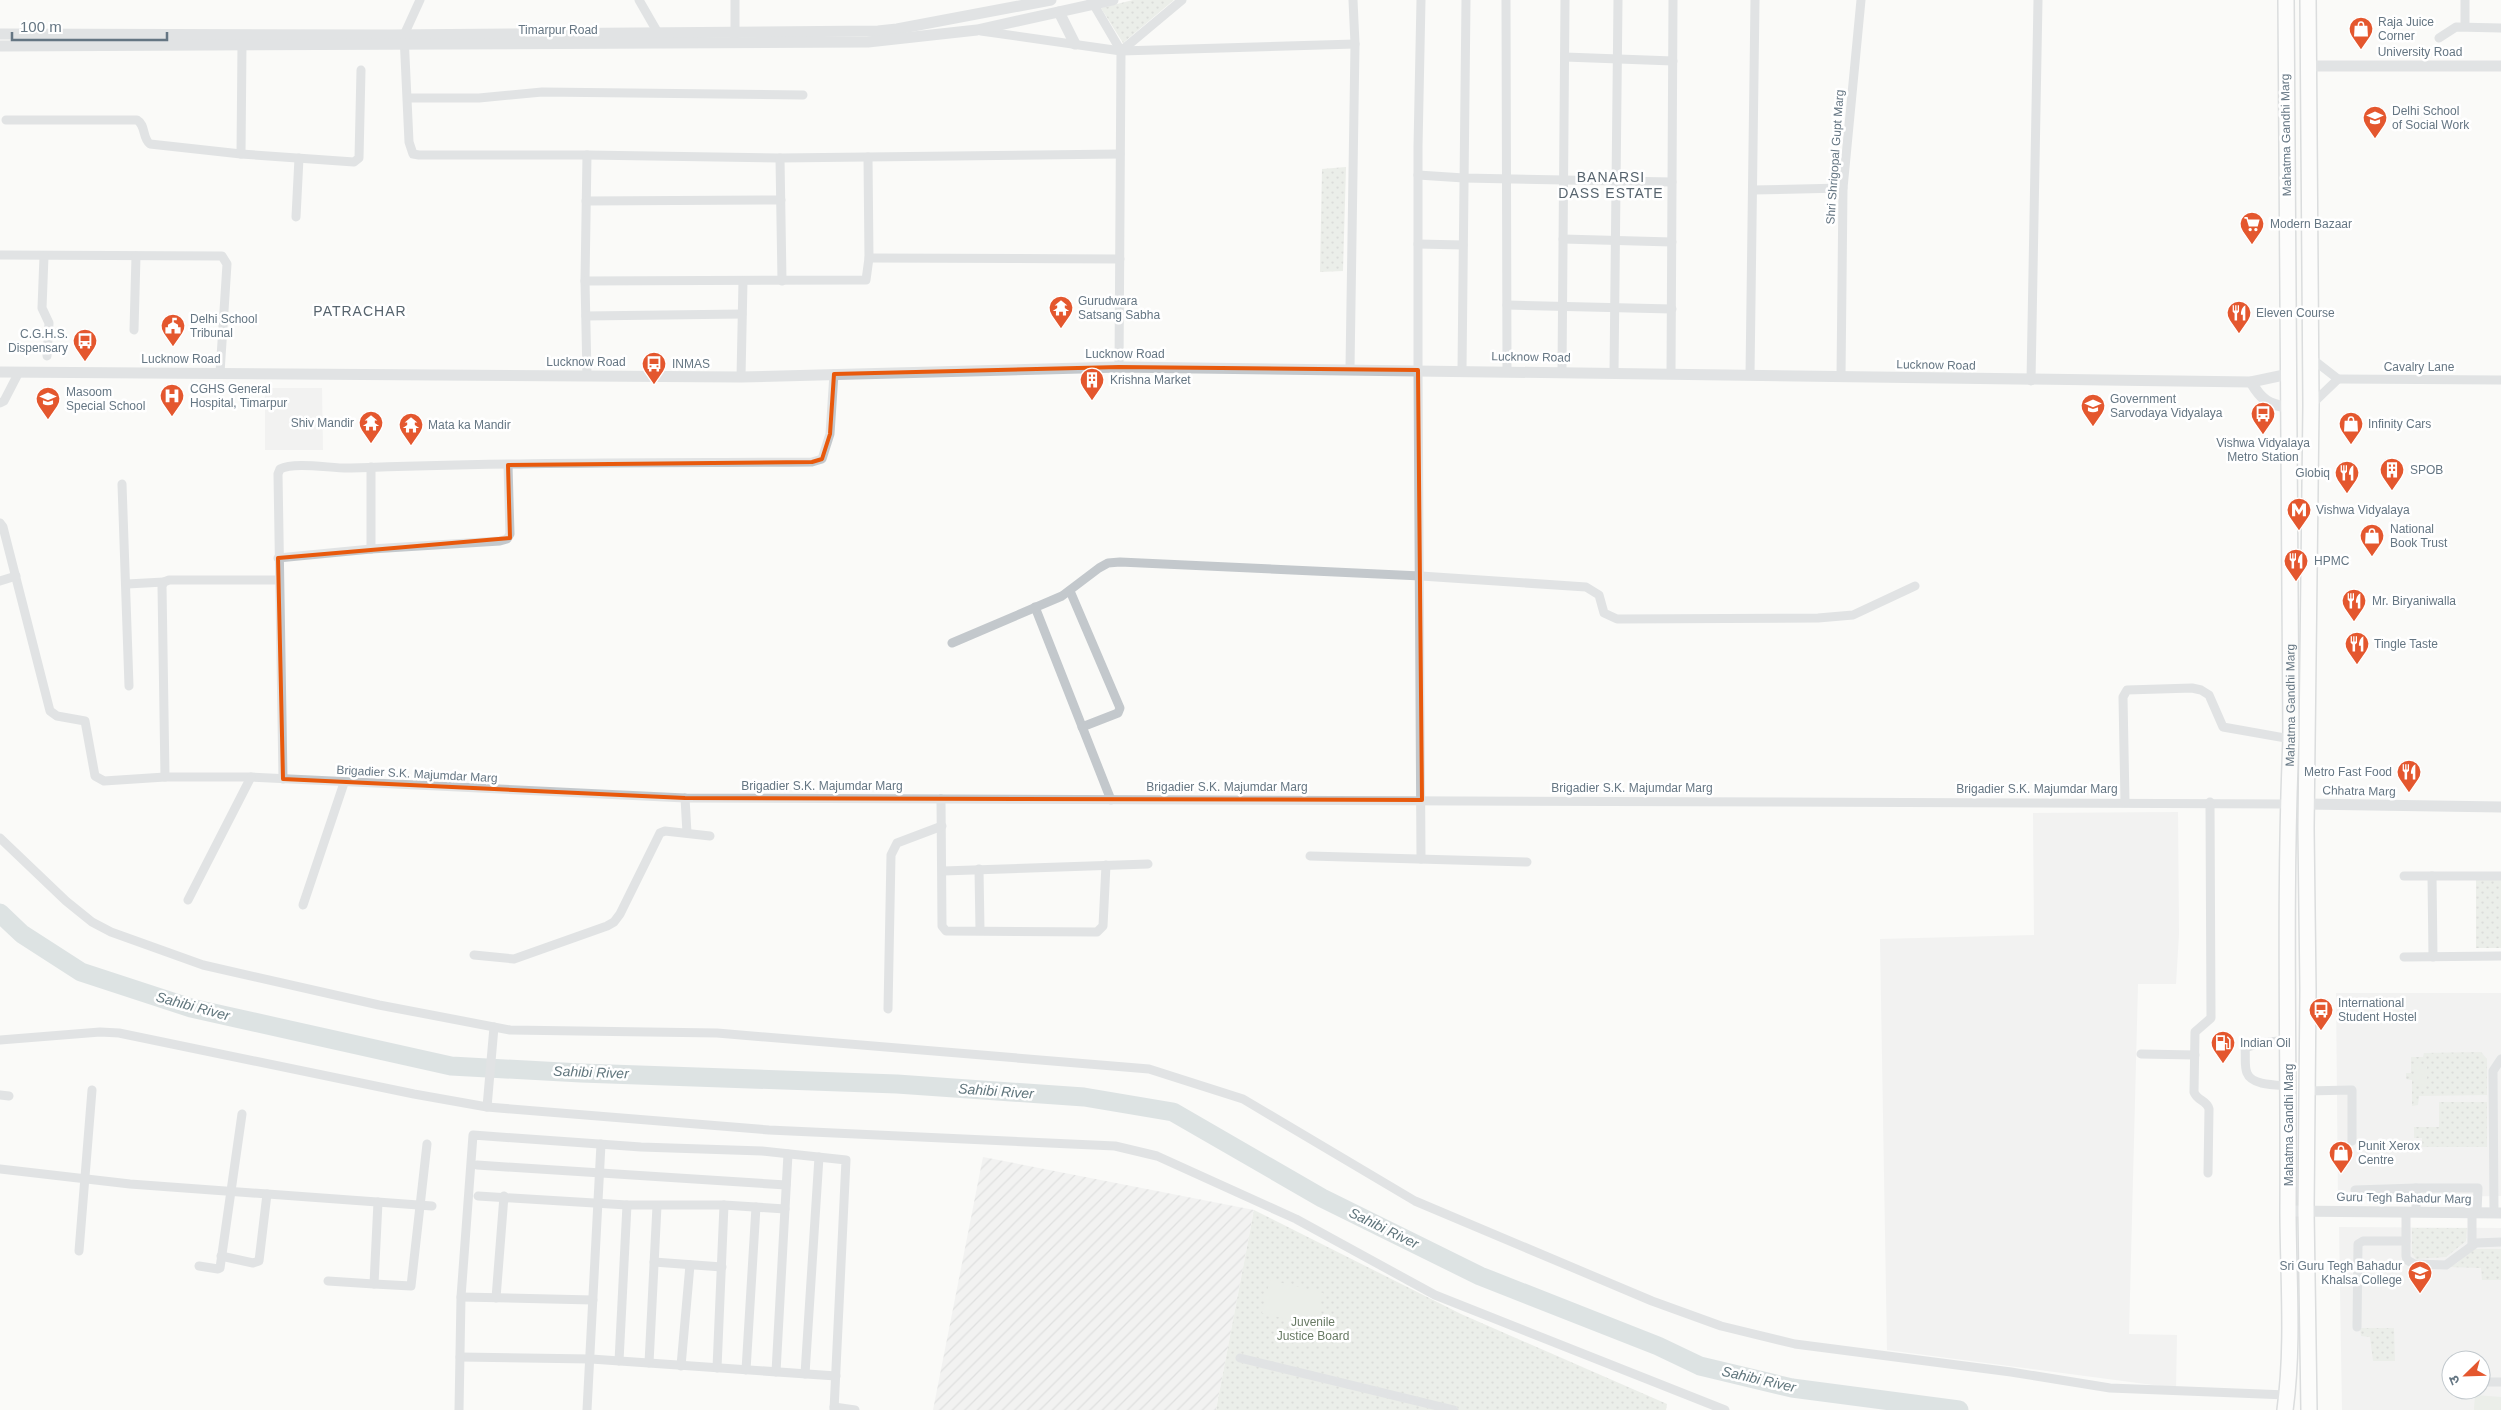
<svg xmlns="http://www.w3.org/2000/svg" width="2501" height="1410" viewBox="0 0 2501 1410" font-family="Arial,'Noto Sans Devanagari',sans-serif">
  <defs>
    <pattern id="industrial-furrows" width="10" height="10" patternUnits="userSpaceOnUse" patternTransform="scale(1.25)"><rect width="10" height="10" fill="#e8e9e9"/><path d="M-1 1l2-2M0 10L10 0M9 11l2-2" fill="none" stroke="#c0c1c2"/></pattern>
    <pattern id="green-dots" width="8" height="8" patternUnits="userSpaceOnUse" patternTransform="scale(1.25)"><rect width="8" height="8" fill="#dadfd7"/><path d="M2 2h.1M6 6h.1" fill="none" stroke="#b4b9b4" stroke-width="1.8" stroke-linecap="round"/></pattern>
  </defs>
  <rect width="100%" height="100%" fill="#fafaf8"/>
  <!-- built -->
  <g fill="#e8e9e9" fill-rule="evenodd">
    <path d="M265,388H322L323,450H265Z"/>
    <path d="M2178,812L2179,934L2176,984H2138L2129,1334L2177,1335L2176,1388L1887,1350L1880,939L2034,935L2033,813Z"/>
    <path d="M2336,993H2501V1196L2338,1198Z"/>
    <path d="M2339,1227L2501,1228V1410H2342ZM2451,1360H2481V1390H2451Z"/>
  </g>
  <!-- industrial -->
  <path fill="url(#industrial-furrows)" d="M983,1157L1254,1210L1216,1410H933Z"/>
  <!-- green -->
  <g fill="url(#green-dots)">
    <path d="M1133,0H1174L1123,43L1101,8Z"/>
    <path d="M1346,167L1343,271L1320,272L1322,169Z"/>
    <rect x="2476" y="880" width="25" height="68"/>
    <path d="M2481,1052L2487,1059V1095L2419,1096L2418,1105L2412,1106V1080L2406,1079V1073H2411V1057H2423L2424,1053Z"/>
    <path d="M2439,1102H2487V1147H2422V1138H2414V1127H2439Z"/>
    <path d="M1254,1210L1461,1314L1667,1404L1666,1410H1216Z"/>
    <path d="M2412,1228H2467L2466,1241L2446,1257L2416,1259L2412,1253Z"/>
    <path d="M2473,1249H2501V1280H2482L2481,1268L2448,1267L2457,1263Z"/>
    <path d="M2360,1328H2394L2395,1361H2373L2370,1337L2361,1336Z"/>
  </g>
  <!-- pitch -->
  <g fill="#dadfd7">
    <rect x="2415" y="1065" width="12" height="21"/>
    <path d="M1270,1280L1323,1293L1315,1326L1262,1313Z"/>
    <path d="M2475,1395L2501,1397V1410H2474Z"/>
  </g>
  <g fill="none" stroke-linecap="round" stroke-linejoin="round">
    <!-- river -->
    <path stroke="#bbc7cb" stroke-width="19" d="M0,913L22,934L81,972L191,1008L451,1066L581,1073L897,1084L1084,1097L1173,1112L1322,1198L1480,1276L1658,1346L1700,1366L1792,1388L1959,1410"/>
    <defs>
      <g id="primary">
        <path d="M2308,0L2311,405L2306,828L2308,990L2306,1211L2309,1410"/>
        <path id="s1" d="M2285,1410C2294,1344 2288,1276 2288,1209C2289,1053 2284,896 2291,739L2286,0"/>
      </g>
    </defs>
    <!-- primary casing -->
    <use href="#primary" stroke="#b5babe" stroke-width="18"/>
    <!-- minor -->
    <g stroke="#c3c8cc" stroke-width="9">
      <path d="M420,0L404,35L409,142L413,154L419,155H587L780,158L1120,154"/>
      <path d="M639,0L658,33V37"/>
      <path d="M1091,0L1121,51"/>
      <path d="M1506,0L1507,371"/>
      <path d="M2465,26V0"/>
      <path d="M981,31L1121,51L1355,44"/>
      <path d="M735,38V0"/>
      <path d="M2439,38L2456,27L2501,28"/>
      <path d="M1565,57L1673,61"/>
      <path d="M408,98H479L542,92L803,95"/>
      <path d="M6,120H137C146,125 142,138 150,144L241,154L354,162L359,158L361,70"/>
      <path d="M241,154L242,44"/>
      <path d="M587,155L585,281L587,376"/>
      <path d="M780,158L782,281"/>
      <path d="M1418,175L1464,178L1672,182"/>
      <path d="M1753,190L1843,188"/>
      <path d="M586,201L781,200"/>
      <path d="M296,217L299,158"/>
      <path d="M1563,239L1672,242"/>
      <path d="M1418,244L1463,245"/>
      <path d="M0,255L222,256L227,264L220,373"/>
      <path d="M44,256L42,308L49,323L47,356"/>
      <path d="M869,258L1120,259"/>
      <path d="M585,281L866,280L869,258L868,157"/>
      <path d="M1507,305L1672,309"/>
      <path d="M586,316L742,314"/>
      <path d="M134,330L136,256"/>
      <path d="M2311,358L2338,379L2311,405"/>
      <path d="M1119,367L1121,51L1182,0"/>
      <path d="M1350,368L1355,44L1353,0"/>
      <path d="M1462,370L1466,0"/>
      <path d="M1562,372L1565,0"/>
      <path d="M1614,373L1618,0"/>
      <path d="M1671,374L1673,0"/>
      <path d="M1750,375L1755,0"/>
      <path d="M741,377L743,281"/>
      <path d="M1841,377L1843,188L1861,0"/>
      <path d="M2338,379L2501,380"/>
      <path d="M2031,381L2038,0"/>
      <path d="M0,403L4,401L19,372"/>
      <path d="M371,467V549"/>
      <path d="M122,484L129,686"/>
      <path d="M0,523L3,527L50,711L57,716L85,721L95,776L104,781L165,777H251L685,798L2288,804"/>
      <path d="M278,558L371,549L500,541L507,539L510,534L508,465"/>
      <path d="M0,581L16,576"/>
      <path d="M127,584L164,582"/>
      <path d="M1070,591L1120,708L1118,713L1082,727"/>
      <path d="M1035,607L1111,800"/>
      <path d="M952,643L1062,596L1099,568L1108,563L1120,562L1421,576L1586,587L1599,595L1604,613L1617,619L1818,618L1853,615L1915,586"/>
      <path d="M165,777L162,586L164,582L169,580H278"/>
      <path d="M283,779L278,474L280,469C296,461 333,469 351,468C505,462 659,463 812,462L822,459L830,434L834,374"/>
      <path d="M685,798L687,833"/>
      <path d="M941,799L942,926L946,931L1097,932L1103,926L1106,865"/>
      <path d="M2125,802L2123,697L2127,690L2192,688L2201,690L2209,695L2223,727L2291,739"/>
      <path d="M0,838L66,901L92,922L111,932L203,965L379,1005L510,1030L717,1033L1149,1069L1243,1099L1415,1201L1652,1301L1721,1326L1795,1344L2011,1372L2110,1388L2287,1395"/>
      <path d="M1310,856L1527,862"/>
      <path d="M1421,859L1418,370V147L1421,0"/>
      <path d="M979,869L980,930"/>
      <path d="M943,871L1148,864"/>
      <path d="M2404,876H2501"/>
      <path d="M2432,876L2433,957"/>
      <path d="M188,900L251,777"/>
      <path d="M303,905L344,783"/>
      <path d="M474,955L514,959L607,926L614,922L620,914L660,833L665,831L710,836"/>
      <path d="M2404,957L2501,956"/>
      <path d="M888,1009L891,855L897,843L942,826"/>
      <path d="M0,1040L100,1032L119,1033L414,1094L487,1107L769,1130L1115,1146L1157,1156L1296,1219L1435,1295L1725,1410"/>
      <path d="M2288,1040L2260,1043L2245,1048C2246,1055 2244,1066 2247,1073C2252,1086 2277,1085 2289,1086"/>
      <path d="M2141,1054L2195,1055"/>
      <path d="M2306,1091L2352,1090V1141"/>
      <path d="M0,1095L9,1096"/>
      <path d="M487,1107L494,1027"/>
      <path d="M477,1165L786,1185"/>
      <path d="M0,1169L130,1184L432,1206"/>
      <path d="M2208,1173L2209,1109C2207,1100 2197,1101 2194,1092L2195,1032L2211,1018L2210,802"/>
      <path d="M2355,1190L2416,1188"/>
      <path d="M478,1196L627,1205H724L785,1209"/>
      <path d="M2406,1212V1256L2407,1260L2414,1264L2446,1265L2476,1243L2501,1242"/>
      <path d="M2416,1212V1188H2478L2477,1212"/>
      <path d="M2472,1213V1245"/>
      <path d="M2494,1213L2493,1071L2501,1059"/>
      <path d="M79,1251L92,1090"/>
      <path d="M221,1256L253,1263L259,1261L267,1194"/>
      <path d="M654,1262L722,1267"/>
      <path d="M199,1266L218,1269L220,1268L242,1114"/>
      <path d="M328,1281L374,1284L378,1202"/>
      <path d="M374,1284L411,1286L427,1144"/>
      <path d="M461,1297L593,1300"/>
      <path d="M496,1298L504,1196"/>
      <path d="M2357,1327L2358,1244L2363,1241H2406"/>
      <path d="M460,1357L591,1359L836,1376"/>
      <path d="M1240,1358L1454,1410"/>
      <path d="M619,1361L627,1205"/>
      <path d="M649,1363L657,1206"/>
      <path d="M681,1366L690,1265"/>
      <path d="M717,1368L724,1205"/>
      <path d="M746,1370L756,1207"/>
      <path d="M776,1372L788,1154"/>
      <path d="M805,1374L819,1157"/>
      <path d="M2481,1382H2501"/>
      <path d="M834,1407L855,1410"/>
      <path d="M459,1410L461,1297L473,1135L641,1147L762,1151L846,1160L834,1410"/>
      <path d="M587,1410L601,1144"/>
    </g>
    <!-- tertiary -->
    <g stroke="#c3c8cc" stroke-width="11">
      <path d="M1059,12L1075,44"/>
      <path d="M0,34L389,35L878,31L897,29L1051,0"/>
      <path d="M0,46L868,42L977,30L1113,0"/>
      <path d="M2309,66H2501"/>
      <path d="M0,372L741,377L1119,367L2251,382L2289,374"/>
      <path d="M2251,382C2262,401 2268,404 2290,408"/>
      <path d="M2306,804L2501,807"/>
      <path d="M2288,1211L2501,1213"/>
    </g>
    <!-- primary -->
    <use href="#primary" stroke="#fff" stroke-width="15"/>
  </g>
  <!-- marked area -->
  <path d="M0 0H2501V1410H0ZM1119,367L1418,370L1422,800L685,798L283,779L278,558L510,538L508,465L812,462L822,459L830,434L834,374Z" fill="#fafaf8" fill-opacity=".55" fill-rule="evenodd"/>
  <path fill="none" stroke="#e8590c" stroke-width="4" stroke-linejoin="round" d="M1119,367L1418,370L1422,800L685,798L283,779L278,558L510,538L508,465L812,462L822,459L830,434L834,374Z"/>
  <!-- icons -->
  <defs>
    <symbol id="shop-pin" viewBox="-11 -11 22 30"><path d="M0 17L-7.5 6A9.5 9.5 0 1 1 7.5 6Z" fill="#e4572e" stroke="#fff"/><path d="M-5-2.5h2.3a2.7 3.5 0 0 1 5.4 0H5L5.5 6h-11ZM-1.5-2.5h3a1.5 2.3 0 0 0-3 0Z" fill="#fff"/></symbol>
    <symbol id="university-pin" viewBox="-11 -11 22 30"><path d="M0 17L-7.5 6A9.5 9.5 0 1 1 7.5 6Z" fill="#e4572e" stroke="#fff"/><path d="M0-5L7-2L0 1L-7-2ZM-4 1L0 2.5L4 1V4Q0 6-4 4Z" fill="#fff"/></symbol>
    <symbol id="supermarket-pin" viewBox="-11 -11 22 30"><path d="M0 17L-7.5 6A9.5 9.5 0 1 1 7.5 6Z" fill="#e4572e" stroke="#fff"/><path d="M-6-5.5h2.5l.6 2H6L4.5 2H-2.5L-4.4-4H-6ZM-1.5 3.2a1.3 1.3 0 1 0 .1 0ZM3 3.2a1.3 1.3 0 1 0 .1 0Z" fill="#fff"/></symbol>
    <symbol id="temple-pin" viewBox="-11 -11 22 30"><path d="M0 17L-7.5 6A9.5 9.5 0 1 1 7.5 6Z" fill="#e4572e" stroke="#fff"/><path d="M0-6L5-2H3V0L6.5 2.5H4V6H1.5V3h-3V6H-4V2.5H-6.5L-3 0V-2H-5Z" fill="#fff"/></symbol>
    <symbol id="restaurant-pin" viewBox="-11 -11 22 30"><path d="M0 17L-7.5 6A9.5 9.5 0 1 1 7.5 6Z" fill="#e4572e" stroke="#fff"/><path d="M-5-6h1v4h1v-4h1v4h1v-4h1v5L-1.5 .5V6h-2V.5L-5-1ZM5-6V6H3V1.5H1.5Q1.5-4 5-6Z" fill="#fff"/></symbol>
    <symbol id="civic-pin" viewBox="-11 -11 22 30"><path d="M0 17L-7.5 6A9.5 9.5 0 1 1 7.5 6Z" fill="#e4572e" stroke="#fff"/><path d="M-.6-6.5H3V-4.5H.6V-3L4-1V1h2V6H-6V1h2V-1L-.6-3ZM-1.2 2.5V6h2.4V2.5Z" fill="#fff"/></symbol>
    <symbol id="bus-pin" viewBox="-11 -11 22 30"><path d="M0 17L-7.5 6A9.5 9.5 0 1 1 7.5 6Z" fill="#e4572e" stroke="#fff"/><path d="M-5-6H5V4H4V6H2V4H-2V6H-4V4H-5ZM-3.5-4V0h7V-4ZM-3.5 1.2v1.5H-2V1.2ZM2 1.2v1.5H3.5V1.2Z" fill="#fff"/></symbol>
    <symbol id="building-pin" viewBox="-11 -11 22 30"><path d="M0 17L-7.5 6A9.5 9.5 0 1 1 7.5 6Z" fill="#e4572e" stroke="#fff"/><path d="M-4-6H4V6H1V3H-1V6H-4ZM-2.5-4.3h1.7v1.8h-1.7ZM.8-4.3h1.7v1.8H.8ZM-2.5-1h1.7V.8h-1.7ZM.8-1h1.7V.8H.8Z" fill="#fff"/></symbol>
    <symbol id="hospital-pin" viewBox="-11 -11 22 30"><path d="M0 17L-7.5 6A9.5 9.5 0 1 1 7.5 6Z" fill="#e4572e" stroke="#fff"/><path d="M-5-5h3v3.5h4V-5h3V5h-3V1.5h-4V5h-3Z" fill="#fff"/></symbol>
    <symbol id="school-pin" viewBox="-11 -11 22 30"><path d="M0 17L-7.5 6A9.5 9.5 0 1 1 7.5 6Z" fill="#e4572e" stroke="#fff"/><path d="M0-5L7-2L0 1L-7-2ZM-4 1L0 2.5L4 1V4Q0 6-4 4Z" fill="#fff"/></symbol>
    <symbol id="metro-pin" viewBox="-11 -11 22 30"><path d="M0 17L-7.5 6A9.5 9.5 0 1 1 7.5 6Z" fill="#e4572e" stroke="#fff"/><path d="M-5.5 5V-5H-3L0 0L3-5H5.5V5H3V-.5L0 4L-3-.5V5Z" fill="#fff"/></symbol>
    <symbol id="fuel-pin" viewBox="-11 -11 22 30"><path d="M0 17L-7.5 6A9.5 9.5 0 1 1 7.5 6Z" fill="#e4572e" stroke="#fff"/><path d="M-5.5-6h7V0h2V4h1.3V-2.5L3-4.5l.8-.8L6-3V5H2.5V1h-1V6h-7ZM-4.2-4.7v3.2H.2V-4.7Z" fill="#fff"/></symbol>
  </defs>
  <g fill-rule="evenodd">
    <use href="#shop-pin" x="2347" y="15" width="28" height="38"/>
    <use href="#university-pin" x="2361" y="104" width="28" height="38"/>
    <use href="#supermarket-pin" x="2238" y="210" width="28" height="38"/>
    <use href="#temple-pin" x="1047" y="294" width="28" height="38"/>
    <use href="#restaurant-pin" x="2225" y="299" width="28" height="38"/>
    <use href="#civic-pin" x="159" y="312" width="28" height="38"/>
    <use href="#bus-pin" x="71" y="327" width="28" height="38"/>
    <use href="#bus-pin" x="640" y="350" width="28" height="38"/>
    <use href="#building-pin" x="1078" y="366" width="28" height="38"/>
    <use href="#hospital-pin" x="158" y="382" width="28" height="38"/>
    <use href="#school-pin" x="34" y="385" width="28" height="38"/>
    <use href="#school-pin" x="2079" y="392" width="28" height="38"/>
    <use href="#bus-pin" x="2249" y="400" width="28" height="38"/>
    <use href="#temple-pin" x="357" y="409" width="28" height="38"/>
    <use href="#shop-pin" x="2337" y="410" width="28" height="38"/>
    <use href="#temple-pin" x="397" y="411" width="28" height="38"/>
    <use href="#building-pin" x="2378" y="456" width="28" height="38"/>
    <use href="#restaurant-pin" x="2333" y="459" width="28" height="38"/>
    <use href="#metro-pin" x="2285" y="496" width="28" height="38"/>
    <use href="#shop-pin" x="2358" y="522" width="28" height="38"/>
    <use href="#restaurant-pin" x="2282" y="547" width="28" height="38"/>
    <use href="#restaurant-pin" x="2340" y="587" width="28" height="38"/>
    <use href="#restaurant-pin" x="2343" y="630" width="28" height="38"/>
    <use href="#restaurant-pin" x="2395" y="758" width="28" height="38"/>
    <use href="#bus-pin" x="2307" y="996" width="28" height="38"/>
    <use href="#fuel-pin" x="2209" y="1029" width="28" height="38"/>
    <use href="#shop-pin" x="2327" y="1139" width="28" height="38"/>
    <use href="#university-pin" x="2406" y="1259" width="28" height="38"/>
  </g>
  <g text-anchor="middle" stroke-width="5" stroke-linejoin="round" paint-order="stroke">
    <!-- poi labels -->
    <g font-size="12" fill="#657683" stroke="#fff" text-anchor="start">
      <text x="2378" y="26">Raja Juice<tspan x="2378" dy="14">Corner</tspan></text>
      <text x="2392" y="115">Delhi School<tspan x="2392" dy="14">of Social Work</tspan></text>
      <text x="2270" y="228">Modern Bazaar</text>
      <text x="1078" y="305">Gurudwara<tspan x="1078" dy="14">Satsang Sabha</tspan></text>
      <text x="2256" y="317">Eleven Course</text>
      <text x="190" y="323">Delhi School<tspan x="190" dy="14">Tribunal</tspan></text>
      <text x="68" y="338" text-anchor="end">C.G.H.S.<tspan x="68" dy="14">Dispensary</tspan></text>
      <text x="672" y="368">INMAS</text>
      <text x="1110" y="384">Krishna Market</text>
      <text x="190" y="393">CGHS General<tspan x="190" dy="14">Hospital, Timarpur</tspan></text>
      <text x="66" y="396">Masoom<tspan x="66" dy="14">Special School</tspan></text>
      <text x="2110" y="403">Government<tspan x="2110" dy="14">Sarvodaya Vidyalaya</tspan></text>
      <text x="354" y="427" text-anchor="end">Shiv Mandir</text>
      <text x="2368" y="428">Infinity Cars</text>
      <text x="428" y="429">Mata ka Mandir</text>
      <text x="2263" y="447" text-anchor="middle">Vishwa Vidyalaya<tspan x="2263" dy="14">Metro Station</tspan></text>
      <text x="2410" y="474">SPOB</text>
      <text x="2330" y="477" text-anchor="end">Globiq</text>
      <text x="2316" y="514">Vishwa Vidyalaya</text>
      <text x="2390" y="533">National<tspan x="2390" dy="14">Book Trust</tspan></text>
      <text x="2314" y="565">HPMC</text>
      <text x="2372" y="605">Mr. Biryaniwalla</text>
      <text x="2374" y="648">Tingle Taste</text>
      <text x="2392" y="776" text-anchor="end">Metro Fast Food</text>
      <text x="2338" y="1007">International<tspan x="2338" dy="14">Student Hostel</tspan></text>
      <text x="2240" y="1047">Indian Oil</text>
      <text x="2358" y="1150">Punit Xerox<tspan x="2358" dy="14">Centre</tspan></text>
      <text x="2402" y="1270" text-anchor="end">Sri Guru Tegh Bahadur<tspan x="2402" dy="14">Khalsa College</tspan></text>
    </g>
    <!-- street labels -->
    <g font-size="12" fill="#657683" stroke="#fff">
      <text x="558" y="34">Timarpur Road</text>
      <text x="2420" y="56">University Road</text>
      <text transform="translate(2286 135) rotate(-91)" y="4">Mahatma Gandhi Marg</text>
      <text transform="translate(1835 157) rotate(-86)" y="4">Shri Shrigopal Gupt Marg</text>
      <text x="1125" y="358">Lucknow Road</text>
      <text transform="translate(1531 357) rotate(1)" y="4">Lucknow Road</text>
      <text x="181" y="363">Lucknow Road</text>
      <text x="586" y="366">Lucknow Road</text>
      <text transform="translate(1936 365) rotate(1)" y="4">Lucknow Road</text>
      <text x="2419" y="371">Cavalry Lane</text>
      <text dy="4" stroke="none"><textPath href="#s1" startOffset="705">Mahatma Gandhi Marg</textPath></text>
      <text transform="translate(417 774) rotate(3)" y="4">Brigadier S.K. Majumdar Marg</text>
      <text x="822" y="790">Brigadier S.K. Majumdar Marg</text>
      <text x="1227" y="791">Brigadier S.K. Majumdar Marg</text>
      <text x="1632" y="792">Brigadier S.K. Majumdar Marg</text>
      <text x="2037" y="793">Brigadier S.K. Majumdar Marg</text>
      <text transform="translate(2359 791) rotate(1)" y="4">Chhatra Marg</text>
      <text transform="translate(2289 1125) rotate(-90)" y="4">Mahatma Gandhi Marg</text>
      <text transform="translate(2404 1198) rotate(1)" y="4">Guru Tegh Bahadur Marg</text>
    </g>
    <!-- park labels -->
    <g font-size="12" fill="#687a64" stroke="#fff">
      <text x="1313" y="1326">Juvenile<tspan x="1313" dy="14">Justice Board</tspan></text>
    </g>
    <!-- neighbourhood labels -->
    <g font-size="14" letter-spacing="1" fill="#57646e" stroke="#fff">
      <text x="1611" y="182">BANARSI<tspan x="1611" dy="16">DASS ESTATE</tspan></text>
      <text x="360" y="316">PATRACHAR</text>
    </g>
    <!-- water labels -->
    <g font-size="14" font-style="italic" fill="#60757c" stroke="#fff">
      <text transform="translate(193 1006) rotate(15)" y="5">Sahibi River</text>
      <text transform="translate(591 1072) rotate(2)" y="5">Sahibi River</text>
      <text transform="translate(996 1091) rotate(4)" y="5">Sahibi River</text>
      <text transform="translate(1384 1228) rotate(26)" y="5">Sahibi River</text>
      <text transform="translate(1759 1379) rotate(13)" y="5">Sahibi River</text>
    </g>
  </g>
  <!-- north arrow -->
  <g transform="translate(2466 1375) rotate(247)"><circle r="24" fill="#ffffff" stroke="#c1c8cd"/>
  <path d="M0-4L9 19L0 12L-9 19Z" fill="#e4572e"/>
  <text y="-8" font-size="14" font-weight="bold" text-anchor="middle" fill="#657683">उ</text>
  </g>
  <!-- scale -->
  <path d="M12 32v8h155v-8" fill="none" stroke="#657683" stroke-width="2.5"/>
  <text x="20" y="32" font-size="15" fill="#657683" stroke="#ffffff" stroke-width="4" paint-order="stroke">100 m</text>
</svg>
